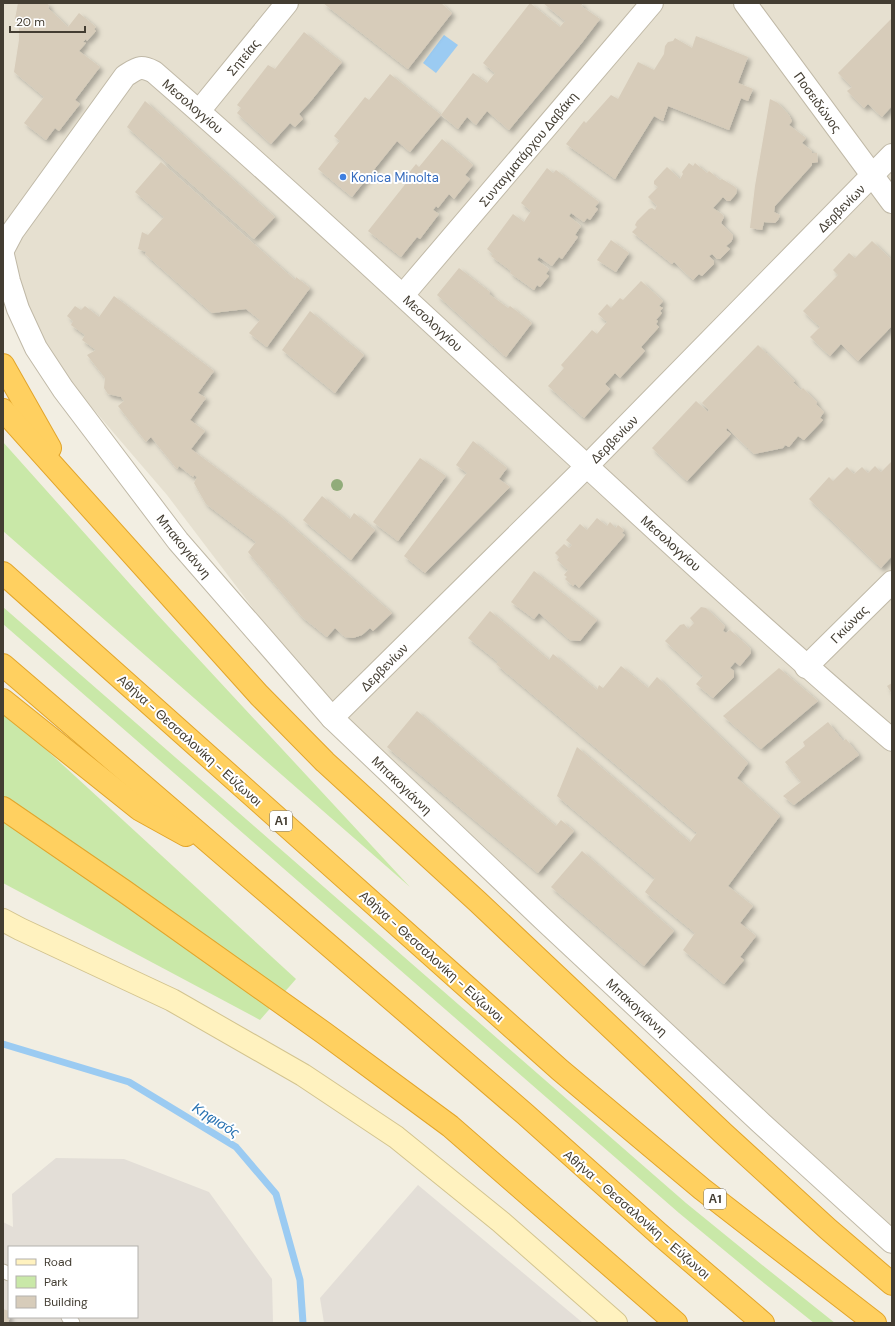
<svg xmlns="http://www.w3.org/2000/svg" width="895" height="1326" viewBox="0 0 895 1326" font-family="'DM Sans',sans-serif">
  <defs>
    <filter id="shadow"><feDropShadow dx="3.5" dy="3.5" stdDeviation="2" flood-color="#0004"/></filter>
  </defs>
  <rect width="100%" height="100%" fill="#f2eee2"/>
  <!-- residential -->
  <path fill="#e6e0d0" d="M3,3H892V1229L867,1209L358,730L274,636L167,495L64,375L29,320L3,238Z"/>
  <!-- industrial -->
  <g fill="#e3ded7" fill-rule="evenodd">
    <path d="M56,1158L124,1159L209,1192L272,1279L273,1323H3V1222L13,1227L12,1194ZM9,1247H137V1317H9Z"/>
    <path d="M418,1185L583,1323H324L320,1298Z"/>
  </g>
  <!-- green -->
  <g fill="#c9e8a8">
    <path d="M3,442L155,612L410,887L3,531Z"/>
    <path d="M3,607L686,1203L766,1268L835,1323H814L759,1279L679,1213L3,624Z"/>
    <path d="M3,710L296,979L260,1020L3,883Z"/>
  </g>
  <!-- water -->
  <path fill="#9bcbf2" d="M444,35L458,45L436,73L423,63Z"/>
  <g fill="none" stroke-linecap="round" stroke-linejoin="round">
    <!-- stream -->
    <path stroke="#9bcbf2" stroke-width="7" d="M3,1044L129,1082L236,1147L276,1194L300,1280L303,1323"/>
  </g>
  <!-- building -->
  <g fill="#d7ccba" filter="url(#shadow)">
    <path d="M18,3H46L49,5L48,8L68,27L79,13L96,27L94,29L96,31L87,41L86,39L83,42L86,43L79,51L100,67L75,100L80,104L59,131L55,128L46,140L24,123L44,97L14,72L19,40V20L15,19Z"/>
    <path d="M323,3H441L452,13L408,69Z"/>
    <path d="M530,3L560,27L565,21L543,3H583L581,6L600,19L581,44L509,130L487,111L476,125L467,117L458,129L441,115L473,73L487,83L495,73L483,63Z"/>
    <path d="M892,18V106L882,117L868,104L864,108L847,91L852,87L838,73Z"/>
    <path d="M304,32L342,62L311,101L299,114L303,119L295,127L290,123L271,144L237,113L241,108L237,105L268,65L275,69Z"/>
    <path d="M696,36L748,57L738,83L753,89L748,101L741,98L729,130L668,106L663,121L654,116L615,179L566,144L584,121L586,123L611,95L618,99L638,62L654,70L664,54L665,46L668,42L673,41L675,38L692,48Z"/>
    <path d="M390,74L441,115L410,152L397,141L352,197L318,169L340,141L334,136L365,97L369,100Z"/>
    <path d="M770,99L778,103L789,115L792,121L789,125L806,138L802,143L812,151V153H817L818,162L812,163V165L775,206L774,212L780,215L778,220L775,223L764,222L762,230L750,228L755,186Z"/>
    <path d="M145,101L275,217L254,239L127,127Z"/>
    <path d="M442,139L473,165L465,175L470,179L454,199L449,194L438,208L436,206L433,210L439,214L420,239L417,237L401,257L368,231L407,182L403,180L416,164L419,167Z"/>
    <path d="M161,162L295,280L296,277L310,288L267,347L249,333L260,320L246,309L212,313L145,254L146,252L138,249L142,232L148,235L164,217L135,192Z"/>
    <path d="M689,163L693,166L695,163L707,173L709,171L720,180L722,179L735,187L737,190L736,194L730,201H727L723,197L713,208L722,214L724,217L721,223L733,235V238L731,242L726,246L730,249L720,259H717L712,254L709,256L714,261V264L702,276L699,274L693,280L674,262L672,264L632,232L637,227L635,225L637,221L649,209L652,208L655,210L657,206L648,197L658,187L654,184V181L664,170L667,167L680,179L683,174L682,172Z"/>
    <path d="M547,168L553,173L556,170L599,202L595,207L598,209L590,220L587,218L584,222L571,213L569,216L581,226L575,235L578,237L562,259L559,257L552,266L539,257L537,260L549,269L546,274L549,276L540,287L537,285L534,290L510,273L511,271L491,256L493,254L487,249L513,214L524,222L531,211L521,203Z"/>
    <path d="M611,240L629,253L616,272L597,260Z"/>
    <path d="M872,241L892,260V326L858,361L841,344L830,356L810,337L820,327L803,311L838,275L833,270L849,253L855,258Z"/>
    <path d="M459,268L490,292L489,294L508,308L510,306L532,323L506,357L437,295Z"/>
    <path d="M641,281L663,301L659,306L663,308L660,311L662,313L656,320L658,321L656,324L659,327L641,347L645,351L620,378L615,373L605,384L610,389L584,418L548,386L564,368L561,365L592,330L597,334L607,322L598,314L607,304L611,308L620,298L623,300Z"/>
    <path d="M114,296L214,371L198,393L206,398L190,420L205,431L191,449L279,515L392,613L373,631L370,628L362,635L353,638L345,637L335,628L327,637L302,617L248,552L256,542L206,504L194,483L197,477L194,475L193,477L179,466L177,469L151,437L146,442L118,406L124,401L121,397L108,394L104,388L105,378L87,355L96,350L82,340L85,335L71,325L73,321L67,316L75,306L81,310L85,306L99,317Z"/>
    <path d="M310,311L364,355L335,393L282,350Z"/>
    <path d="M758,345L795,381L793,382L801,390L803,388L817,402L816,404L824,412L820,418L823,420L804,440L798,436L789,447L785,445L783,448L754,454L727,428L726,430L731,434L687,481L652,448L696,401L708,412L709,410L702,403Z"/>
    <path d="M473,441L507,468L499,479L510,487L425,573L404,556L467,473L456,465Z"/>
    <path d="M420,458L446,476L398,541L373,522Z"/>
    <path d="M892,461V556L881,568L809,499L829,477L833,481L847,467L854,474L862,467L868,473L875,466L881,472Z"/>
    <path d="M322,496L350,519L354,513L375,530L351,560L303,520Z"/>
    <path d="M597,518L607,526L610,522L616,528L618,525L624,530L622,533L625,535L579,588L575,584L573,586L565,579L567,577L564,575L568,570L557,560L559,557L555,553L564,544L569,548L572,545L566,540L580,524L587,530Z"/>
    <path d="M534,571L597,620L580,641L570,640L539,613L534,619L511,602Z"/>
    <path d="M701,607L706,608L725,626L723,631L726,633L730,630L750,648L751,653L740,666L735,662L730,668L734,671V677L713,698L696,684L703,676L665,641L680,625L684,624L688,629L694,623L690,618Z"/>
    <path d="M490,611L549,660L553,654L597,690L599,685L603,688L621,666L648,688L657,677L748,763L737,778L780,816L728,886L753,906L740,923L756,936L740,957L744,960L724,984L683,950L695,933L645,892L655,878L557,796L577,747L690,842L697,833L496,664L498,662L468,638Z"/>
    <path d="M779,668L818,701L761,749L723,716Z"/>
    <path d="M892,683V694L887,686Z"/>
    <path d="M417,711L556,826L561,820L574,831L538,873L387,747Z"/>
    <path d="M828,722L843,741L846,739L859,755L794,805L783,796L801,782L785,762L805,746L803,742Z"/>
    <path d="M582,851L674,931L644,966L551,887Z"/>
    <path d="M3,1309L9,1311V1317H10L8,1323H3Z"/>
  </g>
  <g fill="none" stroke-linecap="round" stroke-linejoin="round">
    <defs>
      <g id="lane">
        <path d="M3,1271L9,1274"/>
        <path d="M68,1317L73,1323"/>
      </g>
      <g id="street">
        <path d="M745,3L892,202"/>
        <path d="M199,111L287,3"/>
        <path d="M3,250L13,231L125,76C138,68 140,65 154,72C405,290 640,524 892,740"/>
        <path d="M3,255L9,281L18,309L36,348L63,389L178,541L332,718L543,919L761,1123L892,1242"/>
        <path d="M403,295L652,3"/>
        <path d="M806,667L892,582"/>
        <path d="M332,718L587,466L892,155"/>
      </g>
      <path id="secondary" d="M3,920L20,929L172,1000L303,1075L396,1137L501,1222L616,1323"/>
      <g id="highway">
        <path d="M3,365L50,448"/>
        <path d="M3,410L259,695L325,762L478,902L724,1134L828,1229L892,1284"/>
        <path d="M3,573L560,1070L702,1189L875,1323"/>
        <path d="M3,665L525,1114L658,1233L763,1323"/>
        <path d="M3,700L139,809L186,835"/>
        <path d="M3,808L124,891L324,1033L450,1126L676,1323"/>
      </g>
    </defs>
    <!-- lane casing -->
    <use href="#lane" stroke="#c0b9a7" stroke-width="15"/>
    <!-- street casing -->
    <use href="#street" stroke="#c0b9a7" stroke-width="24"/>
    <!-- secondary casing -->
    <use href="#secondary" stroke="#d3c48f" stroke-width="24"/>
    <!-- highway casing -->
    <use href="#highway" stroke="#e2a52b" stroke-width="24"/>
    <!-- lane -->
    <use href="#lane" stroke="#fff" stroke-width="13"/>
    <!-- street -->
    <use href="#street" stroke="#fff" stroke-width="22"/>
    <!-- secondary -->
    <use href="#secondary" stroke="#fff2bf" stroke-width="22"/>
    <!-- highway -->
    <use href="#highway" stroke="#ffd060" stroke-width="22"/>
  </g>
  <!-- trees -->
  <circle fill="#91ac7a" cx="337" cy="485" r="6"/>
  <!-- markers -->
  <circle fill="#3f7fe0" stroke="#fff" stroke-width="1.5" cx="343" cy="177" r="4"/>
  <g text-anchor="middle" stroke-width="4" stroke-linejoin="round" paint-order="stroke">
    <!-- shield labels -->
    <g fill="#fff" stroke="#7b7770" stroke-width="1">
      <rect x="270" y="811" width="22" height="20" rx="3"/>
      <rect x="704" y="1189" width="22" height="20" rx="3"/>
    </g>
    <g font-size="12" font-weight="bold" fill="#433d32">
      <text x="281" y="825">Α1</text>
      <text x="715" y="1203">Α1</text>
    </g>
    <!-- street labels -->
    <g font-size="13" fill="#433d32" stroke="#fff">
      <text transform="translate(243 57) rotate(-50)" y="5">Σητείας</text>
      <text transform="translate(818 102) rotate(54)" y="5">Ποσειδώνος</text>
      <text transform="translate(193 106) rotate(41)" y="5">Μεσολογγίου</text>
      <text transform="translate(528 149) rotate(-50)" y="5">Συνταγματάρχου Δαβάκη</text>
      <text transform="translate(841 208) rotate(-45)" y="5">Δερβενίων</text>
      <text transform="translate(433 323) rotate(43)" y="5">Μεσολογγίου</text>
      <text transform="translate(614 439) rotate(-45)" y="5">Δερβενίων</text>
      <text transform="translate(671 543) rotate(42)" y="5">Μεσολογγίου</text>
      <text transform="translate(184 546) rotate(51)" y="5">Μπακογιάννη</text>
      <text transform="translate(849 624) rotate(-45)" y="5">Γκιώνας</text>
      <text transform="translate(384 667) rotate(-45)" y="5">Δερβενίων</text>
      <text transform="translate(190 740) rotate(42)" y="5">Αθήνα - Θεσσαλονίκη - Εύζωνοι</text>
      <text transform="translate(402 785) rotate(44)" y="5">Μπακογιάννη</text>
      <text transform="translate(432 956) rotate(42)" y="5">Αθήνα - Θεσσαλονίκη - Εύζωνοι</text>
      <text transform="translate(637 1007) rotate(43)" y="5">Μπακογιάννη</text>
      <text transform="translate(637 1214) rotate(41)" y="5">Αθήνα - Θεσσαλονίκη - Εύζωνοι</text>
    </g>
    <!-- shop labels -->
    <g font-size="13" fill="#366cbe" stroke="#fff" text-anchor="start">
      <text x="351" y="182">Konica Minolta</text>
    </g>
    <!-- water labels -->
    <g font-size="14" font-style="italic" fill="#2973b2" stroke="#fff">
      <text transform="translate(216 1120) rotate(32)" y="5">Κηφισός</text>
    </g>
  </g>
  <!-- border -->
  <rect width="895" height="1326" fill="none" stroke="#433d32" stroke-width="8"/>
  <!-- legend -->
  <rect x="8" y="1246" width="130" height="72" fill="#ffffff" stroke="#b4b1ad"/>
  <rect x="16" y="1259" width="20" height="6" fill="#fff2bf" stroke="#b4b1ad"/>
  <text x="44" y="1266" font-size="12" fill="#433d32">Road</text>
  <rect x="16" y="1276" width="20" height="12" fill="#c9e8a8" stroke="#b4b1ad"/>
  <text x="44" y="1286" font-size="12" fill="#433d32">Park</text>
  <rect x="16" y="1296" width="20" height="12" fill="#d7ccba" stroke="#b4b1ad"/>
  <text x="44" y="1306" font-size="12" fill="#433d32">Building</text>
  <!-- scale -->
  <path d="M10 26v6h75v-6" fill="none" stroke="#433d32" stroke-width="2"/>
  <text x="16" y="26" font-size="12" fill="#433d32" stroke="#ffffff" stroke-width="3" paint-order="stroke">20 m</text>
</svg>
